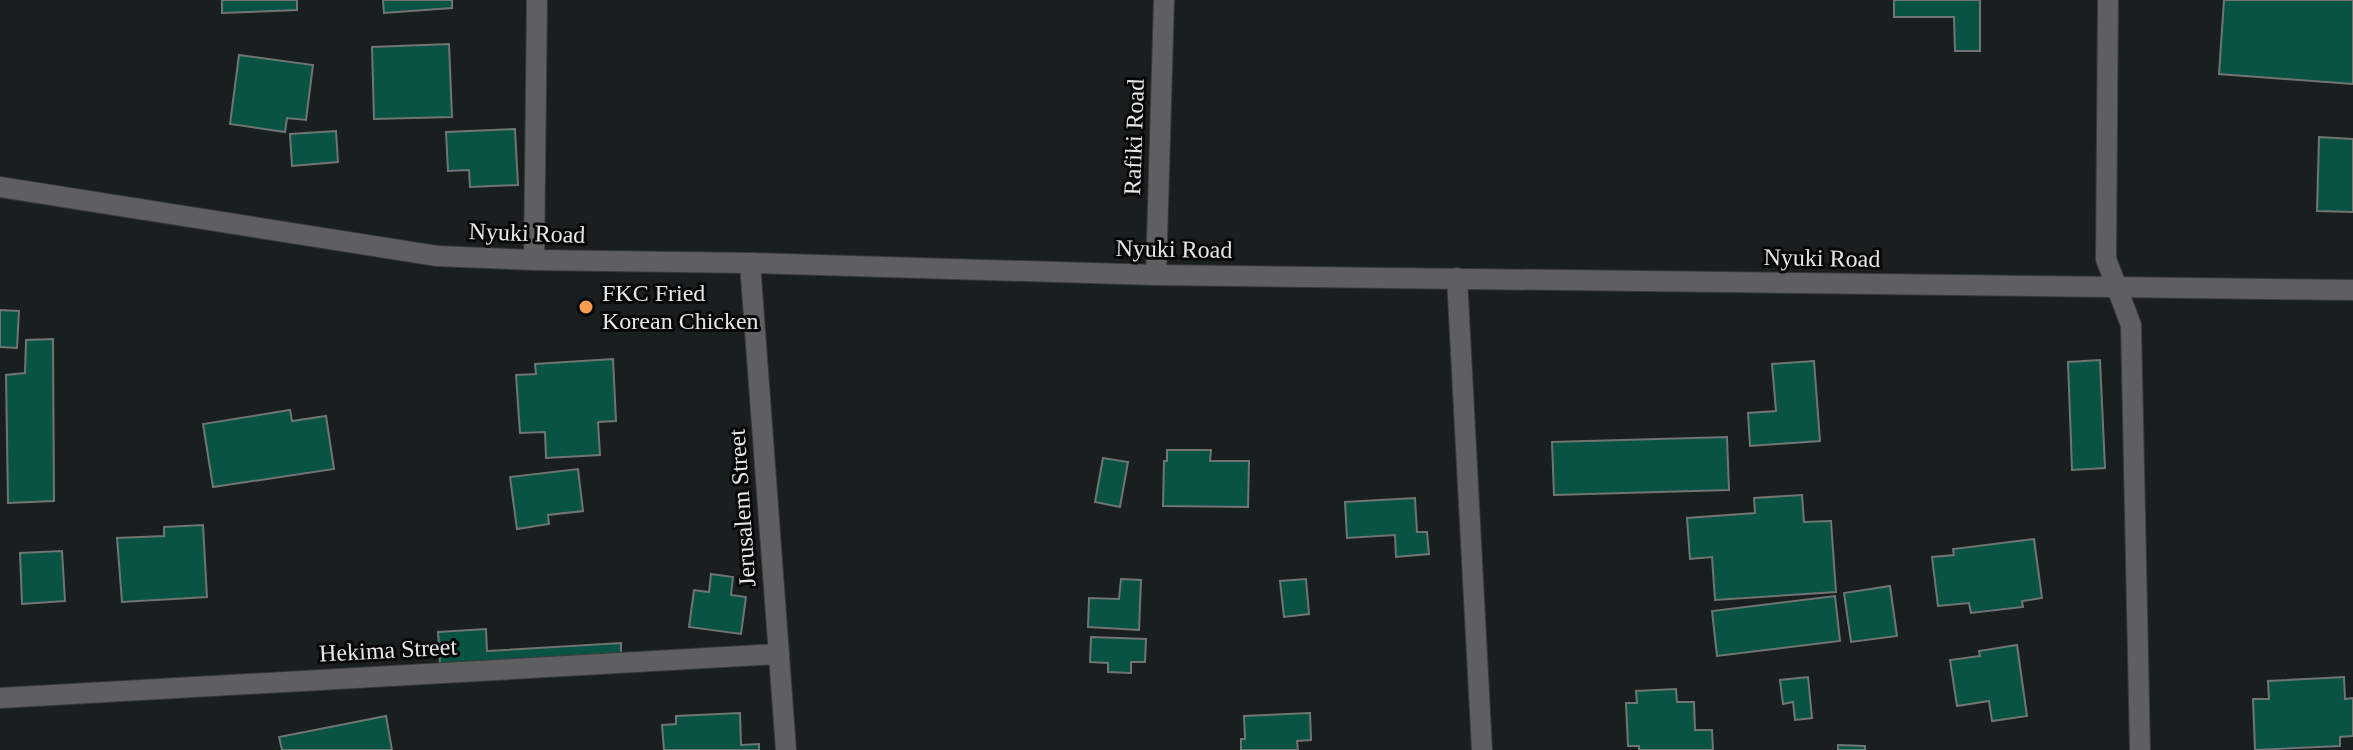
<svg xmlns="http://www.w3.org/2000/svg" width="2353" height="750" viewBox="0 0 2353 750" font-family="'Times New Roman',serif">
  <rect width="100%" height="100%" fill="#191e1e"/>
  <!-- building -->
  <g fill="#085344" stroke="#707573" stroke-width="2">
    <path d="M222,0H297V10L222,13Z"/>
    <path d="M383,0H452V8L384,13Z"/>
    <path d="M1894,0H1980V51H1955L1954,17H1894Z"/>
    <path d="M2224,0H2353V84L2219,74Z"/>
    <path d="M449,44L452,117L374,119L372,47Z"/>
    <path d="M239,55L313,65L306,120L287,118L285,132L230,124Z"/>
    <path d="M515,129L518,185L470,187L469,170L448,171L446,132Z"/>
    <path d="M336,131L338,162L292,166L290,134Z"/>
    <path d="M2319,137L2353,139V212L2317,211Z"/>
    <path d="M0,310L19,311L17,348L0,347Z"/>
    <path d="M53,339L54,501L8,503L6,375L25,373L26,340Z"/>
    <path d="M613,359L616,421L598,422L600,455L546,458L545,432L520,433L516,375L536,374L535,364Z"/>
    <path d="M2100,360L2105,468L2072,470L2068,362Z"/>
    <path d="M1814,361L1820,441L1750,446L1748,413L1776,411L1772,364Z"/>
    <path d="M290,410L292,421L326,416L334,469L213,487L203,424Z"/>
    <path d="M1727,437L1729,490L1554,495L1552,442Z"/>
    <path d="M1167,450H1211L1210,461H1249L1248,507L1163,506L1164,461H1167Z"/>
    <path d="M1103,458L1128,462L1120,507L1095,502Z"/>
    <path d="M578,469L583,511L548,515L549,524L517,529L510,477Z"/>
    <path d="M1802,495L1804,522L1831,521L1836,592L1715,600L1712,557L1690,559L1687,518L1755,513L1754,498Z"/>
    <path d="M1415,498L1417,532H1427L1429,554L1396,557L1395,535L1347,538L1345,502Z"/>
    <path d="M203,525L207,597L122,602L117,538L164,536V527Z"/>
    <path d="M2034,539L2042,598L2022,601L2023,607L1971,613L1969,603L1938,606L1932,557L1954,555L1953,549Z"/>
    <path d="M62,551L65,601L22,604L20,553Z"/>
    <path d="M711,574L733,577L731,595L746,597L741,634L689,627L694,590L709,592Z"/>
    <path d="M1121,579L1141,580L1139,630L1088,627L1089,598L1119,599Z"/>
    <path d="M1306,579L1309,614L1284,617L1280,581Z"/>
    <path d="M1890,586L1897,636L1851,642L1844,593Z"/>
    <path d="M1835,596L1840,641L1717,656L1712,611Z"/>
    <path d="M486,629L487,651L621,643V653L440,664L438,632Z"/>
    <path d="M1091,637L1146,639L1145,662H1131V673L1108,672V663L1090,662Z"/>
    <path d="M2017,645L2027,716L1992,721L1989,701L1957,706L1950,660L1980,656L1979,651Z"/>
    <path d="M1808,677L1812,718L1795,720L1793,702L1783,704L1780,680Z"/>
    <path d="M2344,677L2345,699L2353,698V736L2340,737V746L2255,750L2253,699H2269L2268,681Z"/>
    <path d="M1676,689L1677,702H1694L1695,730H1712L1713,750H1639V746H1628L1626,703H1637L1636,691Z"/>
    <path d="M740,713L741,745L759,744V750H664L662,725L676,724V716Z"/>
    <path d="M1310,713L1311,740L1297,741L1298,750H1241V739H1245L1244,716Z"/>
    <path d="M386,716L392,750H282L279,737Z"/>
    <path d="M1838,745L1865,746V750H1838Z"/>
  </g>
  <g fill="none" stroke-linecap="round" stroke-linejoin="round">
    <defs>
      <g id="minor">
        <path d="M2108,0L2106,259L2131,325L2140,750"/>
        <path d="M0,187L437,256L534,260L750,263L1156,275L2353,290"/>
        <path d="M534,260L537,0"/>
        <path d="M750,263L786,750"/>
        <path d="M1156,275L1164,0"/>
        <path d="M1457,278L1482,750"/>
        <path d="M0,698L779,654"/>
      </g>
    </defs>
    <!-- minor casing -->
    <use href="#minor" stroke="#363a3a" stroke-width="22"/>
    <!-- minor -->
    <use href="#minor" stroke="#5e5f61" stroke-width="20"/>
  </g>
  <!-- markers -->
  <circle fill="#fc9e52" stroke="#060808" stroke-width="3" cx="586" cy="307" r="8"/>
  <g text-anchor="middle" stroke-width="6" stroke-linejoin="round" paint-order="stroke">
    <!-- street labels -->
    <g font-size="24" fill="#e5e8e8" stroke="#060808">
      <text transform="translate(1134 137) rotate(-88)" y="8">Rafiki Road</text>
      <text transform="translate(527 233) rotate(2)" y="8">Nyuki Road</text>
      <text transform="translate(1174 249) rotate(1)" y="8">Nyuki Road</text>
      <text transform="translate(1822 258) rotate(1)" y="8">Nyuki Road</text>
      <text transform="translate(742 508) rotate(-94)" y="8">Jerusalem Street</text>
      <text transform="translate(388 650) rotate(-3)" y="8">Hekima Street</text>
    </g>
    <!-- poi labels -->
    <g font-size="24" fill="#e5e8e8" stroke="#060808" text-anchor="start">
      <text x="602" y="301">FKC Fried<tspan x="602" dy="28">Korean Chicken</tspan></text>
    </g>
  </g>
</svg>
